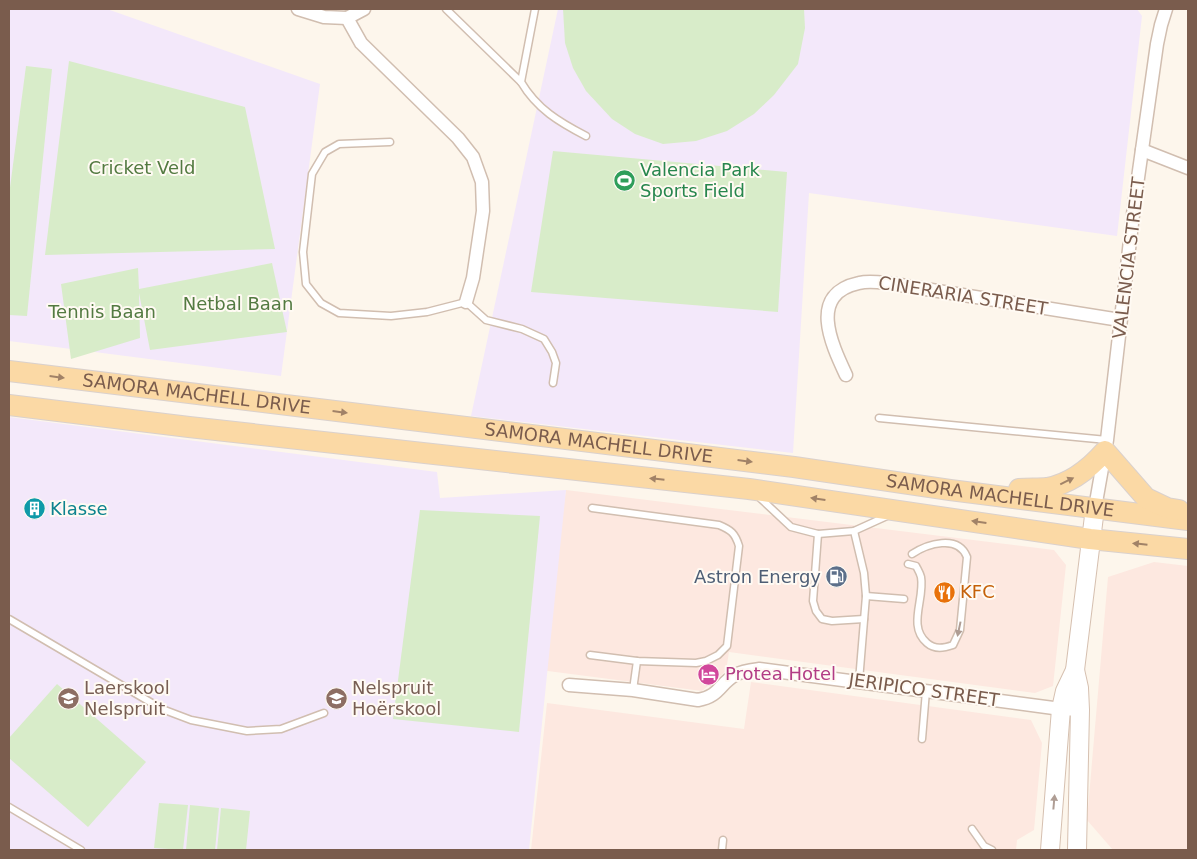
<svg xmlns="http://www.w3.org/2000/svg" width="1197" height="859" viewBox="0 0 1197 859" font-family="'DejaVu Sans',sans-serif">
  <rect width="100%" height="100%" fill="#fdf6ec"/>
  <!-- commercial -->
  <g fill="#fde8e0">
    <path d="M566,490L1054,550L1066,565L1053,686L1035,693L729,652L726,671L702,691L540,670Z"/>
    <path d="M1154,562L1188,566V850H1113L1087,820L1108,577Z"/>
    <path d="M751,682L1031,720L1042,743L1034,830L1017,840L1016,850H531L547,703L744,729Z"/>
  </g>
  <!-- education -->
  <g fill="#f3e8fa">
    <path d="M9,9H107L320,84L281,376L9,341Z"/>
    <path d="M558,9H1137L1142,16L1117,236L809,193L793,453L471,416Z"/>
    <path d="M9,417L437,472L440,498L566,490L529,850H9Z"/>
  </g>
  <!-- green -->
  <g fill="#d8ecc9">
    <path d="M563,9H804L805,28L798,64L774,95L754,114L727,131L696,141L663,144L635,134L612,119L586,91L573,68L565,43Z"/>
    <path d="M69,61L245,107L275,249L45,255Z"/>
    <path d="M26,66L52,69L27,316L9,315V195Z"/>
    <path d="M553,151L787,172L778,312L531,292Z"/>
    <path d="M272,263L287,332L150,350L139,293L140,338L71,359L61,284L138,268L139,289Z"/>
    <path d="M420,510L540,516L519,732L393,719Z"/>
    <path d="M57,684L146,762L88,827L9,758V738Z"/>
    <path d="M159,803L188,805L183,850L154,848Z"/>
    <path d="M190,805L219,808L215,850H186Z"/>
    <path d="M221,808L250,811L246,850H217Z"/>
  </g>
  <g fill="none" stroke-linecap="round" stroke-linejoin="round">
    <defs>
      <g id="lane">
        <path d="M446,9L521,82"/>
        <path d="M535,9L521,82C537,109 559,122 586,136"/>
        <path d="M390,142L339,144L325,152L312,174L303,252L306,284L321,303L339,313L391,316L427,312L466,302L486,320L522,329L544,339L552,352L556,363L553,383"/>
        <path d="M879,418L1107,440"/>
        <path d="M759,497L791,527L818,534L854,531L887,516"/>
        <path d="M854,531L864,573L866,596L859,681"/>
        <path d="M818,534L813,601L816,611L822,619L832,621L864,619"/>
        <path d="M908,564L916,566C918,570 920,573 921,577C925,599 907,626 927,643C935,650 944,648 953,645L960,630L967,557C958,534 927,544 912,554"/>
        <path d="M866,596L904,599"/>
        <path d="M9,619L162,709L191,720L247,731L281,729L324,713"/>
        <path d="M590,655L637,661L696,663L706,661L718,655L727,646L739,546C735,533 731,530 719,525L592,508"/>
        <path d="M633,690L637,661"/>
        <path d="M922,739L926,691"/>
        <path d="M9,807L81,850"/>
        <path d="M972,829L984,846L992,850"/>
        <path d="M722,850L723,840"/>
      </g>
      <g id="street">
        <path d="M298,9L324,17L347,18"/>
        <path d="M347,18L361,43L458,138L473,157L482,182L483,211L473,278L466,302"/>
        <path d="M347,18L364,9"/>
        <path d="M1142,150L1188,168"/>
        <path d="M846,375C831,343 808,294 859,283C871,280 883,283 894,284L1120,320"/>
        <path d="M1095,508L1107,440L1134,206L1157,44L1161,25L1166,9"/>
        <path d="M569,685L633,690L698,700C720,696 719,684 735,675C742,671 751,670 759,669L1061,709L1080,710"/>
      </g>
      <g id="secondary">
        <path d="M1075,670L1079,688L1080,710L1077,850"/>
        <path d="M1050,850L1061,709L1065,691L1075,670L1095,508"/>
      </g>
      <g id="primary">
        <path id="s1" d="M9,371L794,467L950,490L1188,520"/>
        <path d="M9,405L189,427L749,489L1090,539L1188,549"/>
        <path d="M1019,489C1028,488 1038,489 1047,488C1070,484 1090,468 1105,451L1146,498L1167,508L1179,510"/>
      </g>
    </defs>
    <!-- lane casing -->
    <use href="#lane" stroke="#d1beb0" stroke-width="9"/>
    <!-- street casing -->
    <use href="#street" stroke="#d1beb0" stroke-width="15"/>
    <!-- secondary casing -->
    <use href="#secondary" stroke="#d6c0b0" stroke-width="20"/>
    <!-- primary casing -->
    <use href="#primary" stroke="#dad1cd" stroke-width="22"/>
    <!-- lane -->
    <use href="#lane" stroke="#fff" stroke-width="6"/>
    <!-- street -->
    <use href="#street" stroke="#fff" stroke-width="12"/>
    <!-- secondary -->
    <use href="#secondary" stroke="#fff" stroke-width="18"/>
    <!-- primary -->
    <use href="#primary" stroke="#fbd9a5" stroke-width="20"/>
  </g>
  <!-- one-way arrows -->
  <defs><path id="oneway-solid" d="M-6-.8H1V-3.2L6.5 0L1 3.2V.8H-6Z" transform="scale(1.25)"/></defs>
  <g fill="#a18267">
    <use href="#oneway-solid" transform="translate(57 377) rotate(7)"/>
    <use href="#oneway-solid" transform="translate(340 412) rotate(7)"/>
    <use href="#oneway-solid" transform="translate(745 461) rotate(7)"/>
    <use href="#oneway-solid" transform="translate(657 479) rotate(-174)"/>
    <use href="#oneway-solid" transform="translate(1067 481) rotate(-26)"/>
    <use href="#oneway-solid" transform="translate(818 499) rotate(-172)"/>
    <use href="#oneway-solid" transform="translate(979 522) rotate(-172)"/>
    <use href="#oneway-solid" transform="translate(1140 544) rotate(-174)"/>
  </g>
  <g fill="#af9d94">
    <use href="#oneway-solid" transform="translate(959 629) rotate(102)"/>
    <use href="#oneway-solid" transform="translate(1054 802) rotate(-85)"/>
  </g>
  <!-- icons -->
  <defs>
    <symbol id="stadium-disc" viewBox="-11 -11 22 22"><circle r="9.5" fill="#2e9e5b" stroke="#fffaf3"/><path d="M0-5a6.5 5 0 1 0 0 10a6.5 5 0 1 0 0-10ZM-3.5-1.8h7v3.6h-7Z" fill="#fff"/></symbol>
    <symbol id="building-disc" viewBox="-11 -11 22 22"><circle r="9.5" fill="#0f9aa8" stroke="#fffaf3"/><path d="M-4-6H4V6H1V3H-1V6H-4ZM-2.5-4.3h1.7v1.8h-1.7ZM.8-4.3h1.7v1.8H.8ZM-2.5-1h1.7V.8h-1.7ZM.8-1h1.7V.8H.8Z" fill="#fff"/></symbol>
    <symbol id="fuel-disc" viewBox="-11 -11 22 22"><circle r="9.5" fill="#5c6f8a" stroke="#fffaf3"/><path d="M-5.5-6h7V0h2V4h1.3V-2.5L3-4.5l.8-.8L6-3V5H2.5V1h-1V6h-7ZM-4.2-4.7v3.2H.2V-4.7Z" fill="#fff"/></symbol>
    <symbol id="restaurant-disc" viewBox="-11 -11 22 22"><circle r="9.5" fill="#e8710a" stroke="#fffaf3"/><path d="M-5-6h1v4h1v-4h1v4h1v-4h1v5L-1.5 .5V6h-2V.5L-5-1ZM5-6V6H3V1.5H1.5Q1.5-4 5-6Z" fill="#fff"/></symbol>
    <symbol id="hotel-disc" viewBox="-11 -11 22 22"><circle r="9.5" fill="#d1479c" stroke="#fffaf3"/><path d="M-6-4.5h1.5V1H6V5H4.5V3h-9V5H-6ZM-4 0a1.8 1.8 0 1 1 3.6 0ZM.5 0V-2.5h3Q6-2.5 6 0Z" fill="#fff"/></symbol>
    <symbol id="school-disc" viewBox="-11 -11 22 22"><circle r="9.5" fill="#8d6e63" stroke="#fffaf3"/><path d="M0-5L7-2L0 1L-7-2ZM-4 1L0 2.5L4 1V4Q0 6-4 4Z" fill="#fff"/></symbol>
  </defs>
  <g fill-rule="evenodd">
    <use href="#stadium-disc" x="612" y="168" width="25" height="25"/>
    <use href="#building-disc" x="22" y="496" width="25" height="25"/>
    <use href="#fuel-disc" x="824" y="564" width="25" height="25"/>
    <use href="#restaurant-disc" x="932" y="580" width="25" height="25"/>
    <use href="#hotel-disc" x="696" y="662" width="25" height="25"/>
    <use href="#school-disc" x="56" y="686" width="25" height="25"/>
    <use href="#school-disc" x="324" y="686" width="25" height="25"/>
  </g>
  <g text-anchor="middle" stroke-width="4" stroke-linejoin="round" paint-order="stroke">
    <!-- park labels -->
    <g font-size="18" fill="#537a41" stroke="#fffaf3">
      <text x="142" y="174">Cricket Veld</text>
      <text x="238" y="310">Netbal Baan</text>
      <text x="102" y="318">Tennis Baan</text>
    </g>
    <!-- leisure labels -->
    <g font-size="18" fill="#27864d" stroke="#fffaf3" text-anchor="start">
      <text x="640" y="176">Valencia Park<tspan x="640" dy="21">Sports Field</tspan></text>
    </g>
    <!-- street labels -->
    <g font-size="18" fill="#7a5c4d" stroke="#fffaf3">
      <text transform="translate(1129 258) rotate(-83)" y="6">VALENCIA STREET</text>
      <text transform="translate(963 296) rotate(9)" y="6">CINERARIA STREET</text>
      <text dy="6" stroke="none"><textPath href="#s1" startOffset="189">SAMORA MACHELL DRIVE</textPath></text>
      <text dy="6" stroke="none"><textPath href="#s1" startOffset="594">SAMORA MACHELL DRIVE</textPath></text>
      <text dy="6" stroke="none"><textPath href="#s1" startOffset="999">SAMORA MACHELL DRIVE</textPath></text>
      <text transform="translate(924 690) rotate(8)" y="6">JERIPICO STREET</text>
    </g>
    <!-- culture labels -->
    <g font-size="18" fill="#0d838f" stroke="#fffaf3" text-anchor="start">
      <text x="50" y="515">Klasse</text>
    </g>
    <!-- service labels -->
    <g font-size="18" fill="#4e5e75" stroke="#fffaf3" text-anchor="end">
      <text x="821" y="583">Astron Energy</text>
    </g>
    <!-- food labels -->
    <g font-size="18" fill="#c56008" stroke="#fffaf3" text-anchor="start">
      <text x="960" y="598">KFC</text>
    </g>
    <!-- hotel labels -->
    <g font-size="18" fill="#b23c85" stroke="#fffaf3" text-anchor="start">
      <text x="725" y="680">Protea Hotel</text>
    </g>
    <!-- education labels -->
    <g font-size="18" fill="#785e54" stroke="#fffaf3" text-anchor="start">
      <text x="84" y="694">Laerskool<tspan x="84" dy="21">Nelspruit</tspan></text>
      <text x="352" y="694">Nelspruit<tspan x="352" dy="21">Hoërskool</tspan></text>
    </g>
  </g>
  <!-- border -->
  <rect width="1197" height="859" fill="none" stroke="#7a5c4d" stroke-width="20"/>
</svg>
